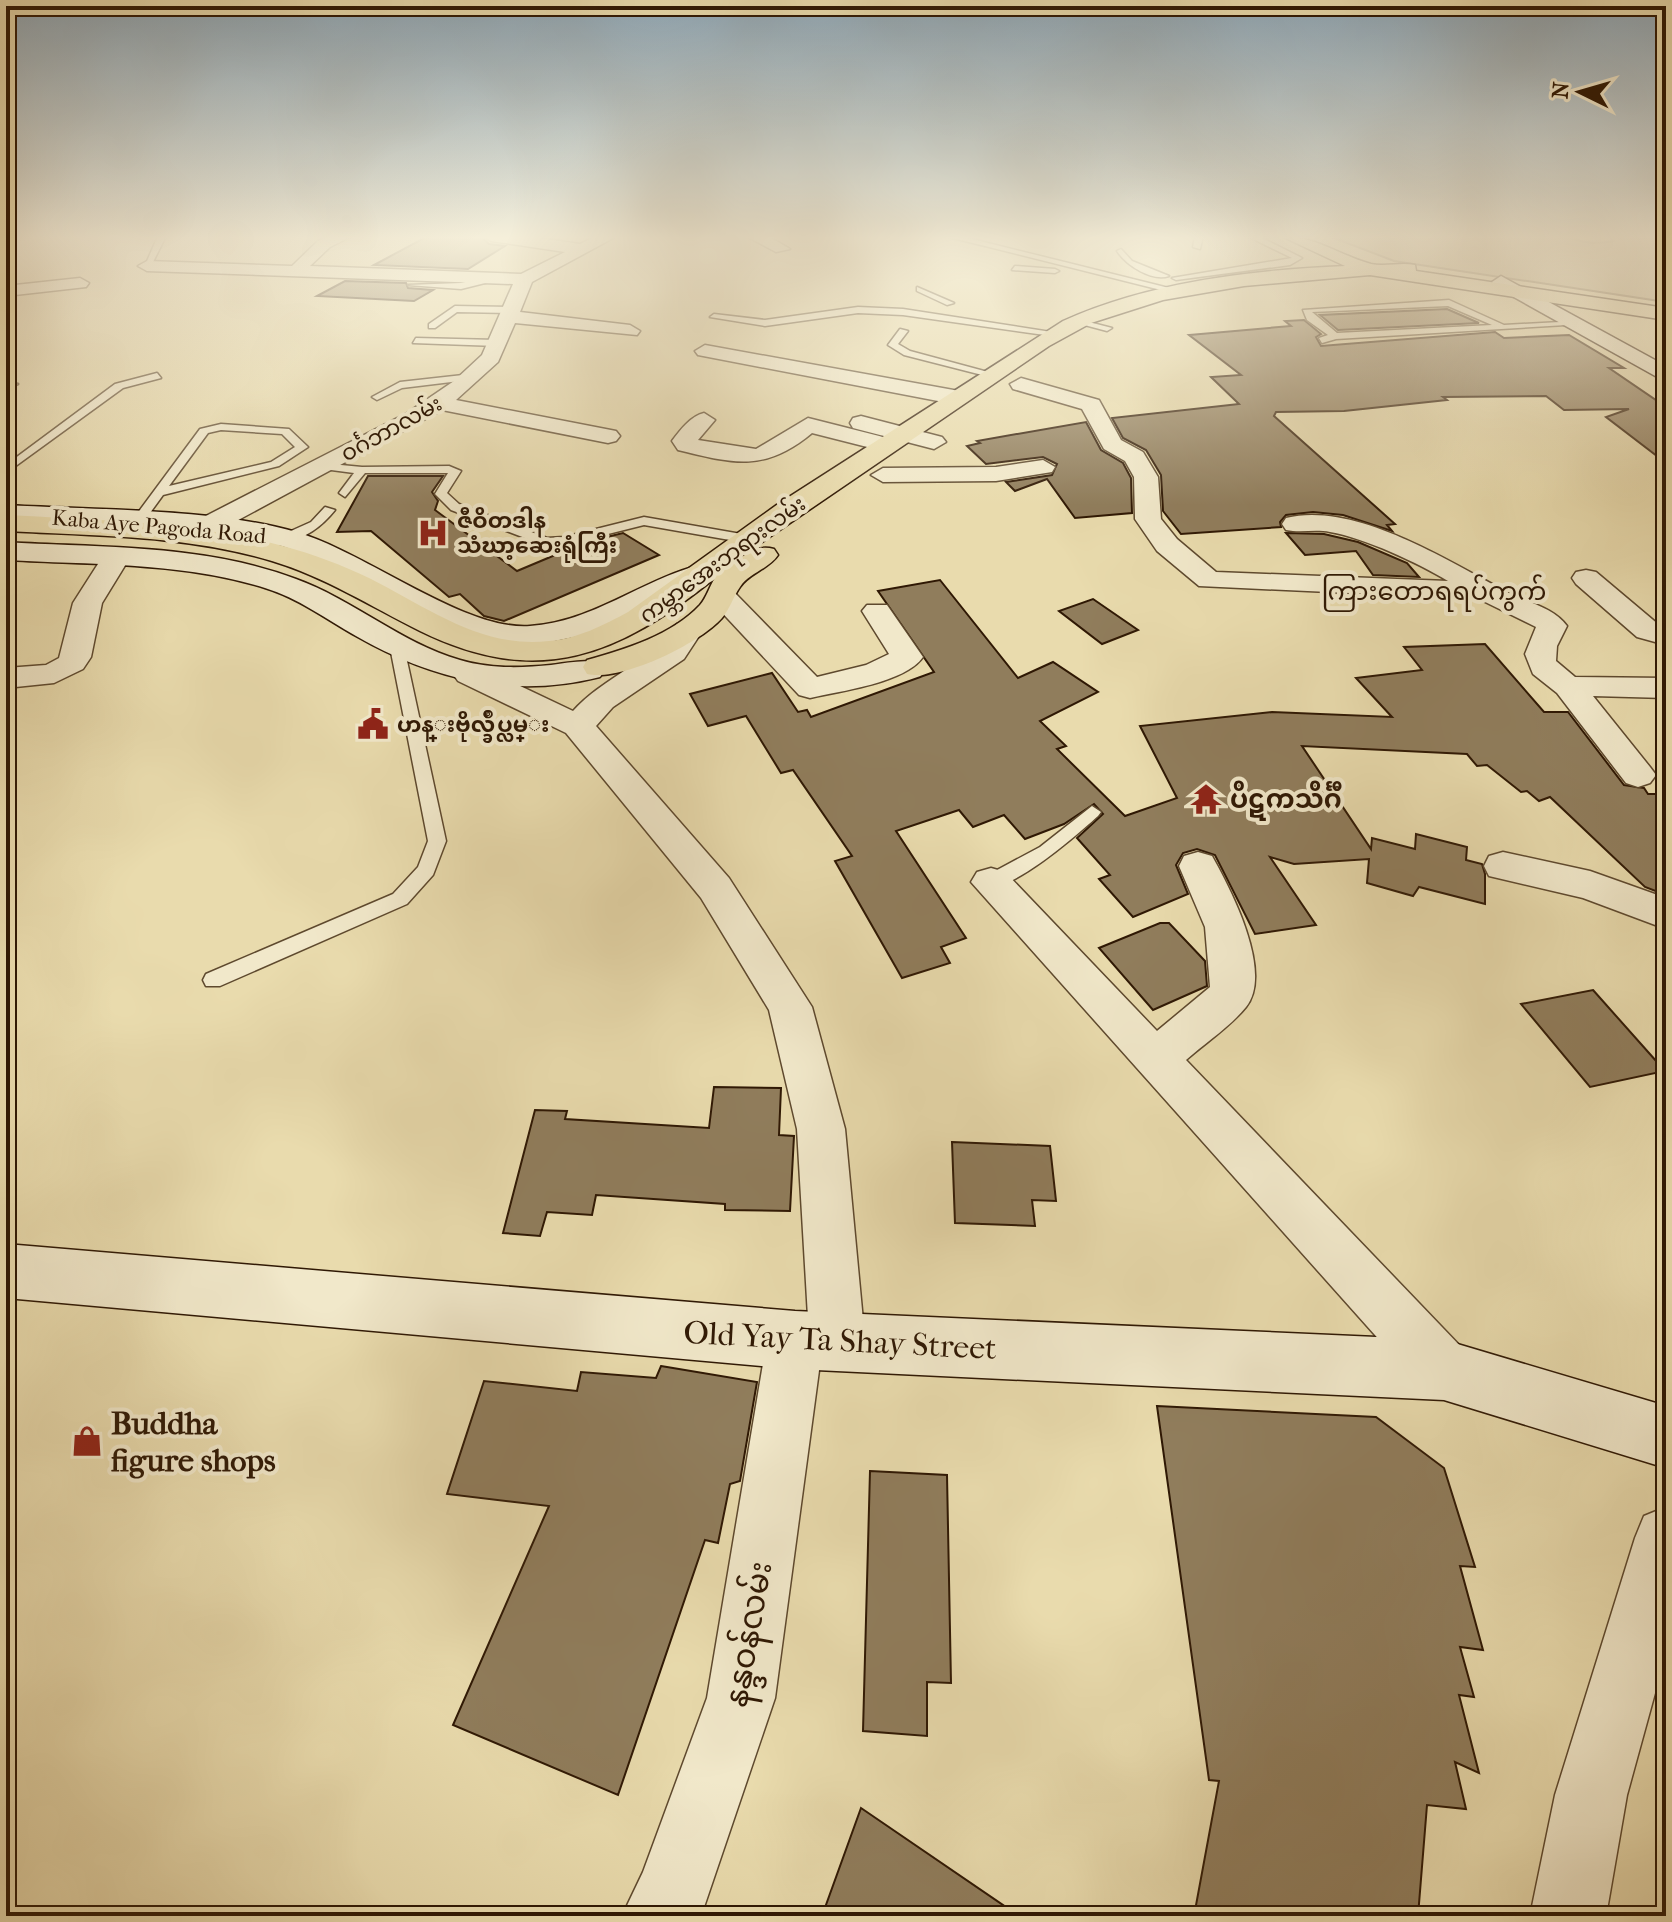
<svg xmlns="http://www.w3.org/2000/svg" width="1672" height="1922" viewBox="0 0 1672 1922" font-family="'IM FELL French Canon','Noto Sans Myanmar',serif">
  <rect width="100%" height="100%" fill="#e9dbad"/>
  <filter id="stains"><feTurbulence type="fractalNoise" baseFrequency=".0025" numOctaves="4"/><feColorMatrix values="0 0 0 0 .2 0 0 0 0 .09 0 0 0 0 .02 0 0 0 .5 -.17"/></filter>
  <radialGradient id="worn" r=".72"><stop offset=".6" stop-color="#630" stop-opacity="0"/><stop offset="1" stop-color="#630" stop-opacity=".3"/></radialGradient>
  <!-- green -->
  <path fill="#c9ba90" stroke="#7c694a" stroke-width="2" d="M1329,236H1564C1582,242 1594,245 1614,241L1610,236H1666V302L1394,261Z"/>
  <!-- building -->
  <g fill="#907d5c" stroke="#2f1804" stroke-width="2">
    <path d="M428,236H480L489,244L505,246L468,269L374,265Z"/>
    <path d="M345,281L406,283L408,288L433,290L414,301L317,296Z"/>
    <path d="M1447,309L1479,323L1338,330L1320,315Z"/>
    <path d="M1304,320L1321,334L1316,337L1321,346L1495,332L1504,338L1569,335L1624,368H1609L1656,400L1666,396V463L1606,417L1629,409L1564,410L1546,396L1443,397L1447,400L1344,411L1276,412L1274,416L1395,524L1387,525L1392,531L1343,515L1313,512L1286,515L1280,522L1281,527L1181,534L1163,511L1161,475L1146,450L1123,438L1112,418L1239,404L1211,377L1241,375L1189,335L1291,326L1285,321Z"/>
    <path d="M1086,422L1101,450L1123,463L1131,478L1132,513L1075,518L1047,479L1015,491L1006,482L1052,475L1057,464L1043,457L986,464L967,446L980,443L977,441Z"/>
    <path d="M368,476H443L432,492L438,501L435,510L517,571L586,542L623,533L659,555L504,621L484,616L460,594L449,597L371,531L337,532Z"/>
    <path d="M1286,533L1324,534L1358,542L1407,563L1419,577L1373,575L1356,551L1305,555Z"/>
    <path d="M940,580L1018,678L1053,662L1098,692L1040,721L1066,746L1057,749L1125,816L1177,798L1140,726L1272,712L1392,717L1356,678L1422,670L1404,647L1485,644L1544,712H1568L1624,785L1644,788L1648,794H1666V895L1645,887L1550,797L1539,801L1527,791L1521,792L1487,765L1477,766L1467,754L1302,746L1371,849L1372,838L1415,849L1416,834L1467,847L1466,860L1482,864L1485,874V904L1419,887L1413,896L1367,883L1369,859L1294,864L1270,857L1316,925L1255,934L1215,855L1197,849L1183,853L1176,865L1188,894L1133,917L1099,879L1110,875L1077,838L1103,814L1094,804L1064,824L1025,839L1004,815L973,827L959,810L896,831L966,938L941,947L950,963L902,978L835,861L852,856L793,770L781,773L746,716L708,726L690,694L772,673L798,712L807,710L811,717L934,672L878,591Z"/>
    <path d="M1093,599L1138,630L1102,644L1059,611Z"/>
    <path d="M1160,923H1169L1205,961L1207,986L1153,1010L1099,948Z"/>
    <path d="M1593,990L1665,1071L1590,1087L1521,1004Z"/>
    <path d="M714,1087L781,1088L779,1135L794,1136L790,1211L725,1210V1204L596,1195L592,1215L547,1212L540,1236L503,1233L535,1110L567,1111L565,1119L709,1128Z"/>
    <path d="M952,1142L1050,1146L1056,1201L1032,1200L1035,1226L955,1223Z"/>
    <path d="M661,1366L757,1382L740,1481L730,1484L718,1543L705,1540L618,1795L453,1725L549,1506L447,1494L484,1381L577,1391L581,1372L656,1378Z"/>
    <path d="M1157,1406L1376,1417L1444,1468L1475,1567L1460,1566L1483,1650L1460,1647L1474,1697L1459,1695L1479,1773L1455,1762L1466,1809L1427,1805L1418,1916H1194L1219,1781L1209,1780Z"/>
    <path d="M870,1471L947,1475L951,1683L927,1682V1736L863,1731Z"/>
    <path d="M861,1808L1019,1916H822Z"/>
  </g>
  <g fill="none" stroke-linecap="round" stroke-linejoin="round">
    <defs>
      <g id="lane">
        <path d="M158,236H166L151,266L144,268Z"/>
        <path d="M945,236H960L1181,291L1177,294Z"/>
        <path d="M1195,236H1203L1200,249L1193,247Z"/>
        <path d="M1247,236H1258L1302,258L1290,265L1176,280L1172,278L1292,258Z"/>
        <path d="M1121,249L1132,261L1169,276C1152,282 1126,265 1117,251Z"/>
        <path d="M1015,266L1055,269L1059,271L1055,273L1012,270Z"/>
        <path d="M498,275L501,279L461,289L408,285L461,283Z"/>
        <path d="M917,287L954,303L947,305L917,291Z"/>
        <path d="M1449,300L1504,325L1578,321L1583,324L1336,339L1322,343L1319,338L1328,335L1307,320L1303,310ZM1448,306L1492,325L1337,333L1312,312Z"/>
        <path d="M455,306L510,307L514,310L510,313L457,312L435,328H429V324Z"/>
        <path d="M858,307L903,309L1064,334L1059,337L903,315L858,313L765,326L710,317L714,314L765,320Z"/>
        <path d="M1077,319L1112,328L1107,331L1077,323Z"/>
        <path d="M900,329L908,331L898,344L910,351L999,375L994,378L904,355L888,345Z"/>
        <path d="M416,338L497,340L502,343L497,346L413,343Z"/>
        <path d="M157,373L161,378L123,388L6,473V465L115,384Z"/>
        <path d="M472,374L476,379L402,388L377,400L372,397L400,382Z"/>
        <path d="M6,382L18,384L6,388Z"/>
        <path d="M221,424L289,429L308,447L279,466L163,495L142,524H134V518L200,429ZM221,430L282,434L295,447L271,462L169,486L208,433Z"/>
        <path d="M320,463L362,467L449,466L461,471L447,493L459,504L547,538L564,537L644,517L747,535L753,539L747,543L644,525L564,545L546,546L451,510L435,494L448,473H365L345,497L339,493L354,473L316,468V464Z"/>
        <path d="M325,507L335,510C323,525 303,542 282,541V535L311,522Z"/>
        <path d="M397,643L404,647L446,841L433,875L407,904L220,986H206L203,980L206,974L393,894L418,867L428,841L390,647Z"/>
        <path d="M1092,806L1101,812L1098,816C1078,834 1010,894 984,887L982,882L984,877L1040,847Z"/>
      </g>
      <g id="street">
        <path d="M329,236H352L330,247L310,266L521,274L565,252L491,241L483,236H526L580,244L596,236H617L532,282L520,312L630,325L640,331L637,335L515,323L498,362L456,400L616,431L620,436L616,441L608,443L442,410L216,532H198L194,526L198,520L407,413L454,381L482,355L513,284L147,271L138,266L147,261L292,266L318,241Z"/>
        <path d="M746,236H768L790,249L776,252Z"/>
        <path d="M80,278L89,283L86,287L6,296V286Z"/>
        <path d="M705,345L959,391L970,398L959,405L698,355L695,351Z"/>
        <path d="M1021,378L1099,400L1121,440L1143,452L1158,477L1161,519L1177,539L1216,572L1448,581C1418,563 1365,538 1330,532C1315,529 1301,533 1286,530L1282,524L1286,518C1356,501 1449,562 1509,593C1529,603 1554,608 1567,626L1557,646L1556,661L1575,677L1666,678V698L1593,696L1650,767L1656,775L1650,783L1638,787L1626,783L1557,693L1533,674L1525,654L1536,627L1479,599L1199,586L1157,551L1135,519L1134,477L1125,461L1104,449L1082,409L1013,389L1010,384Z"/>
        <path d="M704,413L715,420L698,440L756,449L808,418L895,440L899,445L887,452L812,433C765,472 735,464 678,450L672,441C680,430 691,416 704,413Z"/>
        <path d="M861,416L942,437L946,442L934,449L853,428L850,423L853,418Z"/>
        <path d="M1043,460L1055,467L1052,472L996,481L883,482L871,475L883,468L996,467Z"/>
        <path d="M115,551L125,553L129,559L102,603L91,657L83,669L54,683L6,688V668L46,665L59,658L73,603L105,553Z"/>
        <path d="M1586,570L1596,572L1659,625L1666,627V645L1637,637L1576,584L1572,578L1576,572Z"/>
        <path d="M724,589L734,592L817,677L866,665L889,654L862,611L867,605H887L923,657C905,683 840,691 810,698L799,695L714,604L710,598L714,592Z"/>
        <path d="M688,621L699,624L703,630L684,659L613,707L596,726L729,878L812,1007L845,1129L865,1342L857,1362L837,1370L820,1363L775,1698L701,1916H622L643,1872L707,1698L767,1340L775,1320L795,1312L808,1317L797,1129L769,1010L701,898L566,733L458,681L453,674L458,667H480L573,711C605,676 650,663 677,624Z"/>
        <path d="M1198,852L1212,856C1230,888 1274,972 1246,1007C1230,1027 1205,1043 1186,1060L1464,1350L1472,1370L1464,1390L1444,1398L1424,1390L971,882L977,872L991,868L1005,872L1157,1031L1210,987L1205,927L1179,866L1184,856Z"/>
        <path d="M1503,852L1590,871L1666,898V929L1583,898L1489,876L1484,866L1489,856Z"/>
        <path d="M1666,1507V1653L1627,1795L1606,1916H1530L1555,1795L1635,1538L1644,1516Z"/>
      </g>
      <g id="secondary">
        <path d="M1501,276L1666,366V382L1494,286L1492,282Z"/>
        <path d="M6,505C93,510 214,508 296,532C366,552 464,631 530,626C593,622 641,580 700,565L710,568L715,574L710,580L603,631L530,646L492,644L449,629L325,561L282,546L207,534L6,521Z"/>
        <path d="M6,542C102,548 205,544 296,579C354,600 401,643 460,660C490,669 521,668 551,665C568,663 583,659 600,663L605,670L600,677C512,699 433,680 356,636C326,619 298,598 265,588C182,562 92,565 6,560Z"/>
        <path d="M6,1244L795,1311L1444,1340L1666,1406V1468L1444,1400L795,1369L6,1298Z"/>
      </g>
      <path id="primary" d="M1281,236C1315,236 1339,255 1371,264C1385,267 1401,262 1415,265L1416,271L1666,308V320L1370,275L1244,286L1163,300L1091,323L1049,346L746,553L729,567C744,556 755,544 774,549L778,555C769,569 749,573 740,587C733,597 730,609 722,618C699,644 621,682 587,674L583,667L587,660C626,649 672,635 700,605C707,597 709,587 715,578C618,656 538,689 420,631C370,606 325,577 272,561C186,535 94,536 6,531V515C100,520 192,522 283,546C313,554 342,565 369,578C427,607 481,649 549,641C577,639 604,625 628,612L778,504L1063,321C1149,282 1251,270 1345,266Z"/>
    </defs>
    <!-- lane casing -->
    <use href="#lane" stroke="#5e492e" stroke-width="3"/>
    <!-- street casing -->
    <use href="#street" stroke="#5e492e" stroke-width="3"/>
    <!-- secondary casing -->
    <use href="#secondary" stroke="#2f1804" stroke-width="3"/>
    <!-- primary casing -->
    <use href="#primary" stroke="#2f1804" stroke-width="3"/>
    <!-- lane -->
    <use href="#lane" fill="#f1e8ca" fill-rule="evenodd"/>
    <!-- street -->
    <use href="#street" fill="#f1e8ca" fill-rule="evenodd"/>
    <!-- secondary -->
    <use href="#secondary" fill="#f1e8ca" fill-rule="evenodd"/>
    <!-- primary -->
    <use href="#primary" fill="#e9dbad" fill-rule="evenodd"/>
  </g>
  <!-- sky -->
  <linearGradient id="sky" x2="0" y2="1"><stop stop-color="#8fa9ba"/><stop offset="0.47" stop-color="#f5efda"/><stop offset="1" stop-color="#f5efda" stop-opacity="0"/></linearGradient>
  <rect width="1672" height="505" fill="url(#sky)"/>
  <!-- icons -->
  <defs>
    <symbol id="hospital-bare" viewBox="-9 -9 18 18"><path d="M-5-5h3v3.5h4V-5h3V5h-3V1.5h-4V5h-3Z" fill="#8f2418" stroke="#f1e8ca" stroke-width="2.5" paint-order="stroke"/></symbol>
    <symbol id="civic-bare" viewBox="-9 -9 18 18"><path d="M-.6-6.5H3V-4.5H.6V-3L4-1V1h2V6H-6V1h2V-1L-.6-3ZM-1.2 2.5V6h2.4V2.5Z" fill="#8f2418" stroke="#f1e8ca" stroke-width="2.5" paint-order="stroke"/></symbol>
    <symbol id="temple-bare" viewBox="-9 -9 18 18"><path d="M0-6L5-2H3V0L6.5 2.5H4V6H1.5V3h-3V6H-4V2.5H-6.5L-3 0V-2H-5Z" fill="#8f2418" stroke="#f1e8ca" stroke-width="2.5" paint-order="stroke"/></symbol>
    <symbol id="shop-bare" viewBox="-9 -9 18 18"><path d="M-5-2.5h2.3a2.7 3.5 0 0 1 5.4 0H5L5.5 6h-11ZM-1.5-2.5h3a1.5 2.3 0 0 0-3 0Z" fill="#8f2418" stroke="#f1e8ca" stroke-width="2.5" paint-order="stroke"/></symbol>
  </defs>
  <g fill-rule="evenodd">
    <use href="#hospital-bare" x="411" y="511" width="44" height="44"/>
    <use href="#civic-bare" x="351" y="702" width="44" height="44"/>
    <use href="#temple-bare" x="1184" y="777" width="44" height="44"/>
    <use href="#shop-bare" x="65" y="1419" width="44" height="44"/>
  </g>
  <g text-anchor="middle" stroke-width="8" stroke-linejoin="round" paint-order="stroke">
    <!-- far-street labels -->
    <g font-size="22" fill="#2f1804" stroke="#f1e8ca">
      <text transform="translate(391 428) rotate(-29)" y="8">ဝင်္ဂဘာလမ်း</text>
      <text transform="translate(159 526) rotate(5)" y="8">Kaba Aye Pagoda Road</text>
      <text transform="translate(722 559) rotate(-36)" y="8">ကမ္ဘာအေးဘုရားလမ်း</text>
    </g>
    <!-- far-poi labels -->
    <g font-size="22" font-weight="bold" fill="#2f1804" stroke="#f1e8ca" text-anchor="start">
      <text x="457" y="528">ဇီဝိတဒါန<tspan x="457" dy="25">သံဃာ့ဆေးရုံကြီး</tspan></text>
      <text x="397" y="732">ဟန္းဗိုလ္ခ်ဳပ္လမ္း</text>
    </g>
    <!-- far-quarter labels -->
    <g font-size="26" fill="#2f1804" stroke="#f1e8ca">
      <text x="1434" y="600">ကြားတောရရပ်ကွက်</text>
    </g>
    <!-- poi labels -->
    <g font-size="26" font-weight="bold" fill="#2f1804" stroke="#f1e8ca" text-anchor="start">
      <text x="1230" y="808">ပိဋကသိင်္ဂီ</text>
    </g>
    <!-- near-street labels -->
    <g font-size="32" fill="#2f1804" stroke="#f1e8ca">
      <text transform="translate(840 1340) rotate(3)" y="11">Old Yay Ta Shay Street</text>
      <text transform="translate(748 1634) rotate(-80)" y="11">နန္ဒဝန်လမ်း</text>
    </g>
    <!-- near-poi labels -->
    <g font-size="32" font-weight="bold" fill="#2f1804" stroke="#f1e8ca" text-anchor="start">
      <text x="111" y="1434">Buddha<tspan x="111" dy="37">figure shops</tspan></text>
    </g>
  </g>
  <!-- margin -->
  <rect width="1672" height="1922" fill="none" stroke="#e9dbad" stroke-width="32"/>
  <rect x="8" y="8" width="1656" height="1906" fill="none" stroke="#2f1804" stroke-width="4"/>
  <rect x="16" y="16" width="1640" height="1890" fill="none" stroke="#2f1804" stroke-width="2"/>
  <!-- north arrow -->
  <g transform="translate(1580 92) rotate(275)" stroke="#f1e8ca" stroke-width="6" paint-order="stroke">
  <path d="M0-6L14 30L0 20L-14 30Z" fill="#2f1804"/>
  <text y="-12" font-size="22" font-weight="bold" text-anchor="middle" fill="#2f1804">N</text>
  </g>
  <rect width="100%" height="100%" filter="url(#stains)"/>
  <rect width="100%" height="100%" fill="url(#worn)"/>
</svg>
